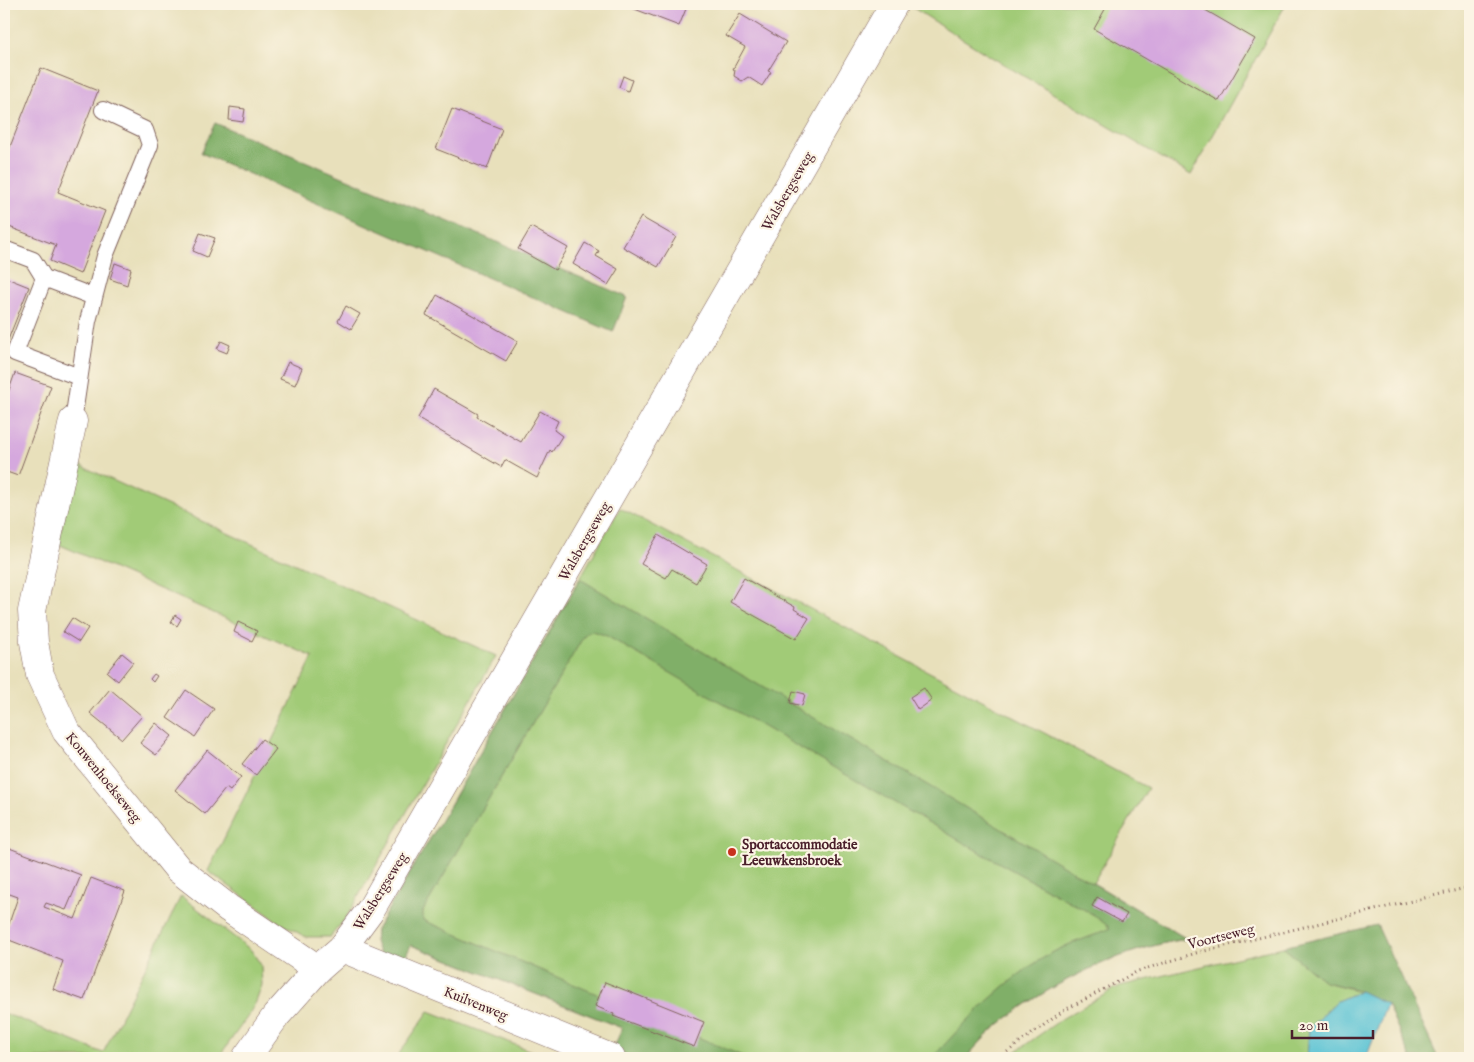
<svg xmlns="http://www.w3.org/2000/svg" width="1474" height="1062" viewBox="0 0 1474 1062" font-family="'IM FELL English',serif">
  <rect width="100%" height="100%" fill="#fcf5e5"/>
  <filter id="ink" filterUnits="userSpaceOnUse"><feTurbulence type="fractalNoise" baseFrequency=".02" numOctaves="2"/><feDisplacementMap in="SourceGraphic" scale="10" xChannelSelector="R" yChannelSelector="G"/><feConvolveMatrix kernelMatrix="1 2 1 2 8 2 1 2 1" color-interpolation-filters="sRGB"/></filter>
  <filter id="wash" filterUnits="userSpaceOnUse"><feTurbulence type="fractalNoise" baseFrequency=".0096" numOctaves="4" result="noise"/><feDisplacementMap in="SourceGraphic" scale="20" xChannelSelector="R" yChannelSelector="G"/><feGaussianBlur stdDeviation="1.12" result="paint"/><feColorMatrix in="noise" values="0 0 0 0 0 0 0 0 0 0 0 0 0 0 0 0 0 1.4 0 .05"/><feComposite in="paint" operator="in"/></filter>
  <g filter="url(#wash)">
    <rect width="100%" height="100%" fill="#e8e0bb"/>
    <!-- green -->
    <g fill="#a1cb77" stroke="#767551">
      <path d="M907,4H1286L1191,175L988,55Z"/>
      <path d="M75,463L496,656L346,918L330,937H306L280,923L208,871L313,657L58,544Z"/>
      <path d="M620,508L1148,788L1093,883L1187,939C1122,948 1045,985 995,1028C984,1037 975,1048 966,1058H635L622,1028L411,945L409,947L375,942L376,930L452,802Z"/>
      <path d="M181,896L251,950L261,965L262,985L256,1002L248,1016L218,1058H4V1013L103,1053Z"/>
      <path d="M1283,947L1325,982L1360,991L1337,1001L1309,1028L1307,1058H1007L1063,1018L1120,986Z"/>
      <path d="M429,1011L549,1058H396Z"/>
    </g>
    <!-- forest -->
    <g fill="#80af68" stroke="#65674a">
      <path d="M215,123L627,297L613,332L201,153Z"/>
      <path d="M580,579L1187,939C1122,948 1045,985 995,1028C984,1037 975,1048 966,1058H932C970,1017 1007,977 1057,950C1073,941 1094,937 1110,928L1094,915L983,854L605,635L592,631L585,634L423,911V920L747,1058H635L613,1050L622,1028L411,945L402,964L380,955L375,942L376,930L452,802Z"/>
      <path d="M1377,925L1438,1058H1411L1387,1004L1355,989L1325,982L1283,947Z"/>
    </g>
    <!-- water -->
    <path fill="#58c2d4" stroke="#517080" d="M1360,991L1387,1004L1366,1058H1307L1309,1028L1337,1001Z"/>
    <g id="blocks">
      <!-- building -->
      <g fill="#d5a8de">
        <path d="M634,4H688L679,26L632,8Z"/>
        <path d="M1108,4H1195L1255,39L1219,101L1094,29Z"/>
        <path d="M740,14L786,42L768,71L771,72L762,86L748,77L742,81L734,76L735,70L733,69L745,47L726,36Z"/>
        <path d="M41,68L98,91L58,192L105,211L80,274L50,261L56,245L4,225V162Z"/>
        <path d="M623,76L632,80L628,91L619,87Z"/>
        <path d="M230,107L245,109L243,122L229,120Z"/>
        <path d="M452,109L502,129L487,169L436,149Z"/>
        <path d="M641,217L676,237L658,267L623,247Z"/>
        <path d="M531,227L568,248L555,270L518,249Z"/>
        <path d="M200,233L215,238L207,257L193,251Z"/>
        <path d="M585,243L599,251L596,256L618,269L608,285L573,264Z"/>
        <path d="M115,263L131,269L127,285L110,279Z"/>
        <path d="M4,277L29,287L4,350Z"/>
        <path d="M437,295L518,341L506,361L426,315Z"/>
        <path d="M346,306L360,314L351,329L338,321Z"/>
        <path d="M221,341L230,345L227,353L217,349Z"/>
        <path d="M288,362L302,368L295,385L280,379Z"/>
        <path d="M15,373L51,386L18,476L4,471V404Z"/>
        <path d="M434,389L478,414L477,417L521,442L540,411L558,421L554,430L562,436L552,452L550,450L537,478L505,460L501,467L418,418Z"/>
        <path d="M658,535L707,564L696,583L672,569L666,578L641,564Z"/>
        <path d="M744,578L795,607L794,609L809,618L796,639L730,602Z"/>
        <path d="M175,615L181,619L177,626L171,622Z"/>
        <path d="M72,618L88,628L79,642L63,632Z"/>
        <path d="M238,622L257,631L252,641L234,632Z"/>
        <path d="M122,653L133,662L118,681L107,672Z"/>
        <path d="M154,674L157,676L153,682L150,679Z"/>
        <path d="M924,688L932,700L918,710L910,697Z"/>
        <path d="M110,689L142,716L122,739L90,713Z"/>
        <path d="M186,690L214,709L195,737L167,718Z"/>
        <path d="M793,691L805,694L802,706L790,703Z"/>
        <path d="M156,723L172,736L156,755L140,743Z"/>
        <path d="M262,739L276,749L256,775L242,764Z"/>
        <path d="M207,750L241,777L230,791L226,788L205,814L175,790Z"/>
        <path d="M4,846L81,875L66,910L46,903L44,907L75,919L91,878L125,891L84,1000L53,989L63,961L4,938L18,897L4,892Z"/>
        <path d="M1097,897L1127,914L1122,922L1092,906Z"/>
        <path d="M605,982L704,1022L694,1047L613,1016L614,1014L595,1006Z"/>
      </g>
    </g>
  </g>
  <g filter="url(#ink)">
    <use href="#blocks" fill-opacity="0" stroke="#81635d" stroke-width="1"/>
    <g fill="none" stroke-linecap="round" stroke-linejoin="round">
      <defs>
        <g id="lane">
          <path d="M4,249L33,260L44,278"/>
          <path d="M79,377L15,353L44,278L94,297"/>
          <path d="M73,421L88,321L105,256L150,145L145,130L103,110"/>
        </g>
        <g id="street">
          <path d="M73,421L32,611L34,642L40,675L66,731L178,869L228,908L318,969"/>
          <path d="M342,948L611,1058"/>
          <path d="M246,1058L276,1016L318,969L342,948L371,909L894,4"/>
        </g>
      </defs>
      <!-- lane casing -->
      <use href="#lane" stroke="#81635d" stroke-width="18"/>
      <!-- street casing -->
      <use href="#street" stroke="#81635d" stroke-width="29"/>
      <!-- path -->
      <path stroke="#81635d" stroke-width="3" stroke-dasharray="1 4" stroke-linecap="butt" d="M999,1058L1063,1011L1138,971L1196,953L1470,887"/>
      <!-- lane -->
      <use href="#lane" stroke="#fff" stroke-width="16"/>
      <!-- street -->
      <use href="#street" stroke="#fff" stroke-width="28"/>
    </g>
  </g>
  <!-- markers -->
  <circle fill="#c8321e" stroke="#fcf5e5" stroke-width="2" cx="732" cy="852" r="5"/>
  <g text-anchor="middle" stroke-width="4.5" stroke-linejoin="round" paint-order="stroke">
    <!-- street labels -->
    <g font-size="14" fill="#4a1f2b" stroke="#fcf5e5">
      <text transform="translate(787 191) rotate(-60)" y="5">Walsbergseweg</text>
      <text transform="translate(584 541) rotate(-60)" y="5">Walsbergseweg</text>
      <text transform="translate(104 777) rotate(51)" y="5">Kouwenhoekseweg</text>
      <text transform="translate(380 891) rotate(-58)" y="5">Walsbergseweg</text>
      <text transform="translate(1221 936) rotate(-14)" y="5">Voortseweg</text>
      <text transform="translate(476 1003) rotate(22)" y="5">Kuilvenweg</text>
    </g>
    <!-- poi labels -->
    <g font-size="14" font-weight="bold" fill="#4a1f2b" stroke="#fcf5e5" text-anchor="start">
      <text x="742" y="849">Sportaccommodatie<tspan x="742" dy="16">Leeuwkensbroek</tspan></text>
    </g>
  </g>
  <!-- margin -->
  <rect width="1474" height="1062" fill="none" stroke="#fcf5e5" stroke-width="20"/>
  <!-- scale -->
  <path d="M1292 1030v8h81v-8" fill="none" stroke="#4a1f2b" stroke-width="2.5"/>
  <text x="1299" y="1030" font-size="15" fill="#4a1f2b" stroke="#fcf5e5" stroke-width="4" paint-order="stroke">20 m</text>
</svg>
